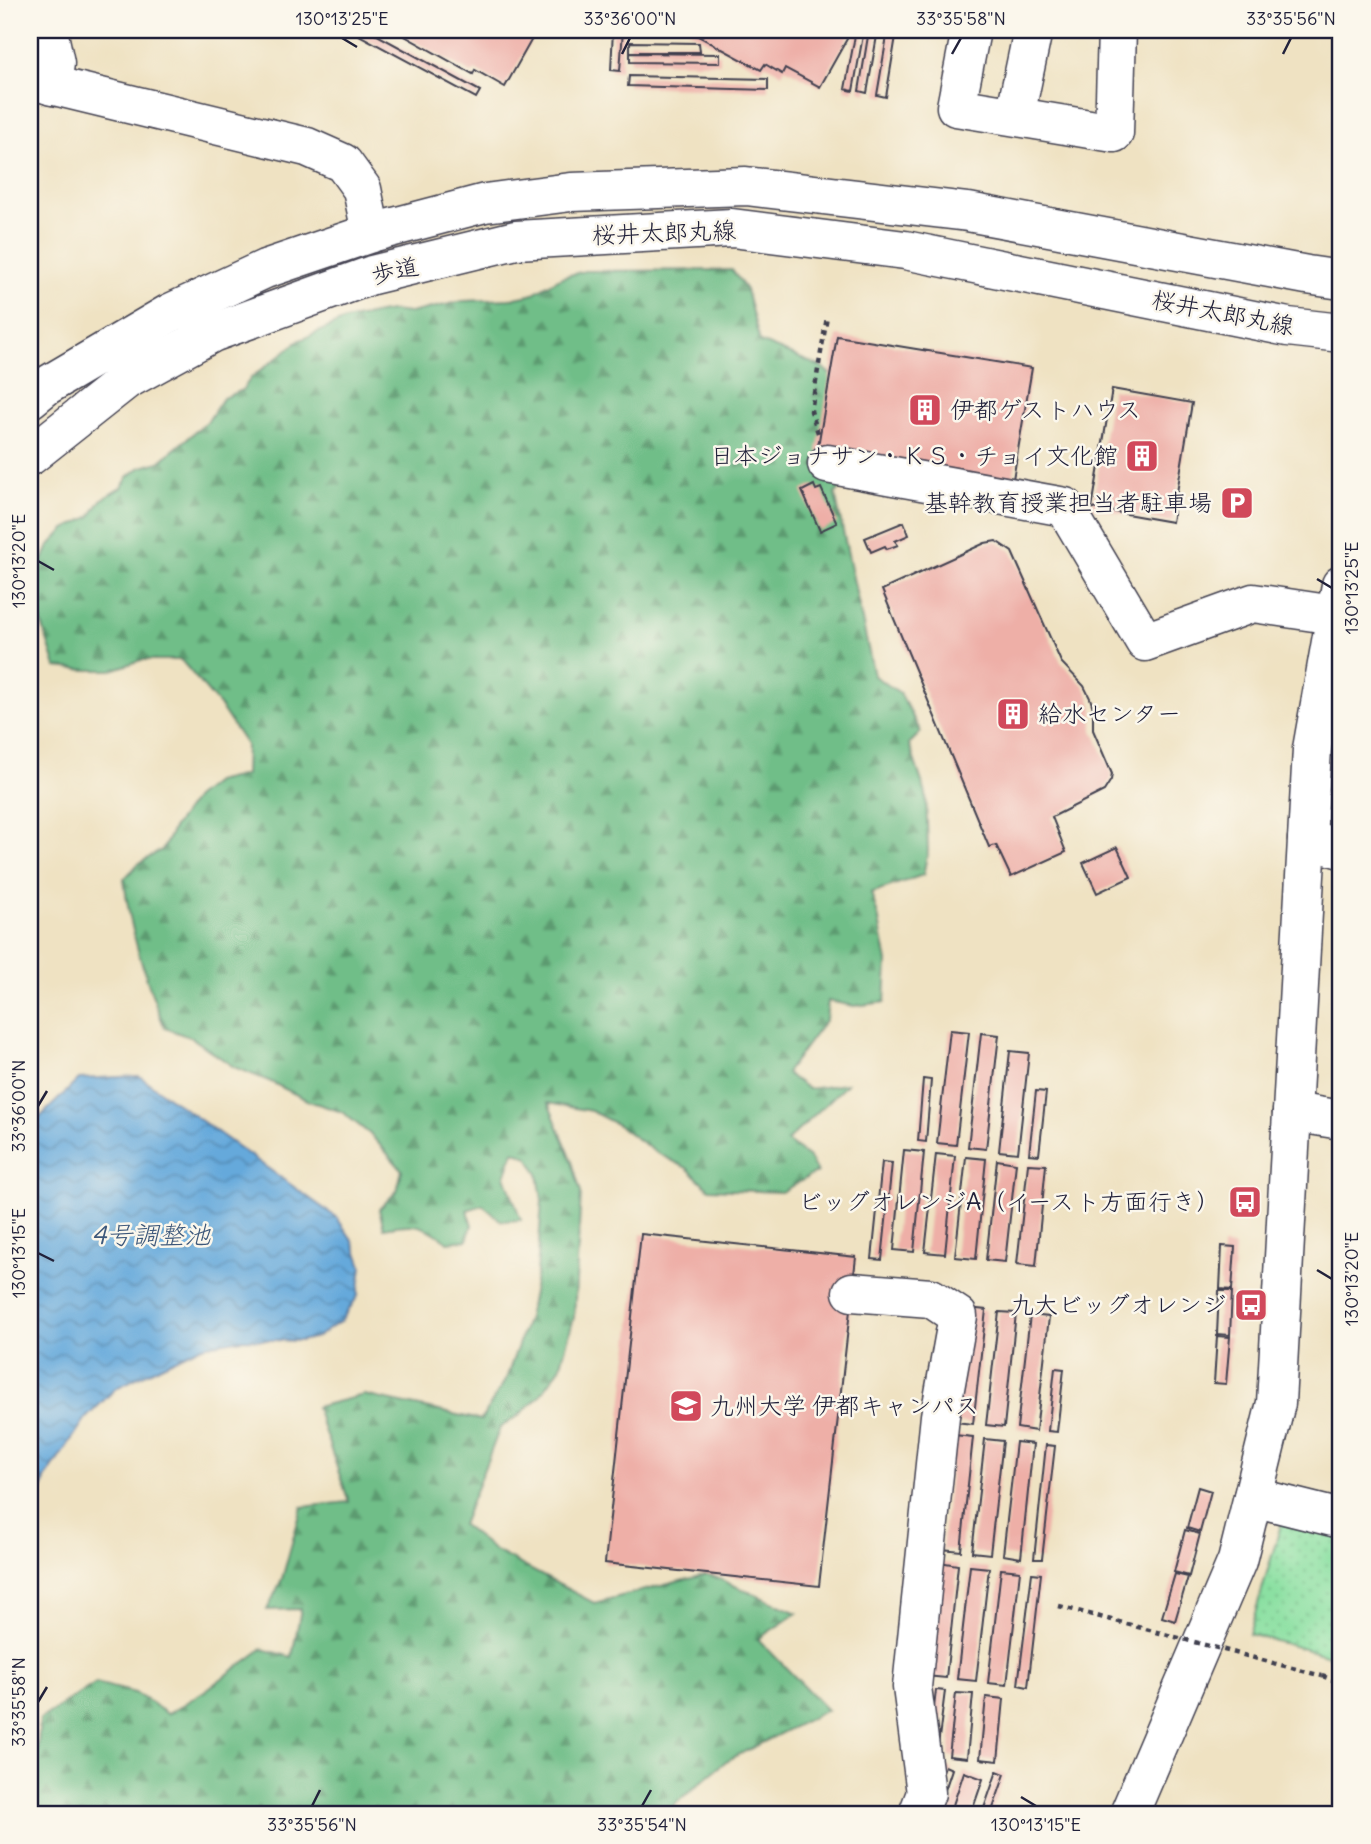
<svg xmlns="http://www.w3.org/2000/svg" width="1371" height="1844" viewBox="0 0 1371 1844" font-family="Delius,'Klee One',sans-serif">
  <defs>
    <pattern id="forest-firs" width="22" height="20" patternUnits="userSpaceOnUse" patternTransform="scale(1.75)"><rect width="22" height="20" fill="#70be88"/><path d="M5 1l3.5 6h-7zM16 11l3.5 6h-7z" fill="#5c9a70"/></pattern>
    <pattern id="park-dots" width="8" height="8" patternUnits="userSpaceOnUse" patternTransform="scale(1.75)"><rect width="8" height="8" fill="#8be0a2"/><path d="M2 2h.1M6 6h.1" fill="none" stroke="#78c08c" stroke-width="1.8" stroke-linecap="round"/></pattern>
    <pattern id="water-waves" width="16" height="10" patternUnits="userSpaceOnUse" patternTransform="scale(1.75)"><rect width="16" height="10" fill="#65a9db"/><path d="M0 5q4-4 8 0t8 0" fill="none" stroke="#5389b3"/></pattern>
  </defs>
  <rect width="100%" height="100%" fill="#fbf7ec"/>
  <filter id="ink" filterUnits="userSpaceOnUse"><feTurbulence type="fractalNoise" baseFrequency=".0143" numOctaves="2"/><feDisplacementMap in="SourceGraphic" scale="14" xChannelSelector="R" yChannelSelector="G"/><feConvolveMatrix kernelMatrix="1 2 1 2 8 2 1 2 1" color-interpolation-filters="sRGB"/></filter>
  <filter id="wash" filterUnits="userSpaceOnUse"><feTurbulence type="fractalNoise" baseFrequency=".00686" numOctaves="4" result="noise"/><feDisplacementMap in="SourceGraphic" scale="28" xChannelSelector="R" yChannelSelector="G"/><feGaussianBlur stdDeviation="1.57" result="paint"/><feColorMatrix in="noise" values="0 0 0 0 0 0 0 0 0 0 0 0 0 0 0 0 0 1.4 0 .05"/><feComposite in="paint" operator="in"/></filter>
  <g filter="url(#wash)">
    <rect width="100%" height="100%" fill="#efe2c2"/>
    <!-- forest -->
    <path fill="url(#forest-firs)" stroke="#497062" stroke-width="2" d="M732,270L746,290L760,342L822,367L841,384L861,467L835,494L874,676L900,693L921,732L909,744L926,794L928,851L923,875L871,893L878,915L887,962L885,1002L854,1006L828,1001L826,1019L786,1073L808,1089L847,1084L787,1141L809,1158L817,1172L781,1192L709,1189L687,1168L655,1152L618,1125L591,1111L548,1103L570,1155L581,1192L574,1317L560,1368L539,1397L519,1415L500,1428L462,1525L495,1551L594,1603L708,1574L797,1613L758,1639L827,1710L726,1761L674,1805L669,1814H30V1786L36,1775L40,1719L96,1683L135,1693L168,1714L206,1690L262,1649L292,1657L301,1609L267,1610L282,1579L302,1507L349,1502L316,1407L364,1395L481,1420L506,1379L528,1317L537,1272L542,1200L538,1174L528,1157L514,1151L505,1176L521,1220L501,1221L483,1205L467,1210L472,1225L467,1240L448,1242C422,1223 414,1222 384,1228L379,1209L397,1191L402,1170L371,1135L342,1112L309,1101L269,1081L234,1067L192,1038L165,1028C145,979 130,932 124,879L138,864L163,849L174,827L195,798L215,782L245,775L246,745L220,706L181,660H141L112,670H87L56,667L41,621L38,571L49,546L65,529L90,517L101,500L122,487L128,477L139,468L159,462L208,421L223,398L242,390L252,377L300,340L345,320L379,313L391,311L410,313L463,301L510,299L530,295L562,277L585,271Z"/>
    <!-- park -->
    <path fill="url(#park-dots)" stroke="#56816e" stroke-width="2" d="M1283,1518L1341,1532V1659L1249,1634Z"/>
    <!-- water -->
    <path fill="url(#water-waves)" stroke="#44668b" stroke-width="2" d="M139,1076L337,1218L353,1241L362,1266L358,1296L341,1321L317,1337L300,1341L242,1339L202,1346L116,1388L86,1418L45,1479L30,1541V1127L79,1079Z"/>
    <g id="blocks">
      <!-- building -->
      <g fill="#eeafa7">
        <path d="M357,30H368L480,91L476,98L355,33Z"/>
        <path d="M394,30H478L487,35L490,30H537L505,87L475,70L473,74Z"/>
        <path d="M613,30H623L620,71L611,70Z"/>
        <path d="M687,30H852L820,87L785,68L782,74L765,64L761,70Z"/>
        <path d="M856,30H864L853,91L845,89Z"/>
        <path d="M869,30H878L867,93L859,91Z"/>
        <path d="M888,30H897L886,97L877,95Z"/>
        <path d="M630,42L699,43L700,52H630Z"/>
        <path d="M630,53L720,54V63L630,62Z"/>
        <path d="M629,76L768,79V90L628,86Z"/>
        <path d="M837,336L1032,368L1012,485L817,452Z"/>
        <path d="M1112,389L1192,403L1172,522L1092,508Z"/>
        <path d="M814,485L816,490L821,488L837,523L820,531L802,491Z"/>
        <path d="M904,522L909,535L895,541L898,545L887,549L885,546L871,552L865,538Z"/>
        <path d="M996,541L1012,552L1061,662L1084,686L1090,698L1093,708V730L1112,774L1111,780L1104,791L1052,817L1066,852L1011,877L996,845L989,847L882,590L985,543Z"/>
        <path d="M1117,847L1131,877L1097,893L1083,863Z"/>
        <path d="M950,1030L969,1032L956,1145L937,1143Z"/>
        <path d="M981,1033L999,1035L986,1149L968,1147Z"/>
        <path d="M1010,1051L1029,1053L1018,1153L999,1151Z"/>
        <path d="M923,1079L931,1080L926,1142L918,1141Z"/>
        <path d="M1036,1091L1046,1092L1039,1155L1029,1154Z"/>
        <path d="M904,1150L924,1152L914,1252L894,1250Z"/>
        <path d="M936,1154L955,1156L945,1254L925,1252Z"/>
        <path d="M966,1157L986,1159L976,1259L955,1257Z"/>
        <path d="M997,1160L1016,1163L1005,1262L986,1260Z"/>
        <path d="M882,1162L892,1163L882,1260L872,1259Z"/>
        <path d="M1028,1164L1046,1165L1036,1266L1017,1264Z"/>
        <path d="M641,1234L856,1257L819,1586L605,1563Z"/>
        <path d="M1222,1246L1235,1247L1232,1290L1220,1289Z"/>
        <path d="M1219,1291H1232L1230,1335L1217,1334Z"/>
        <path d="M968,1308L986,1310L973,1424L955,1422Z"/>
        <path d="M999,1312L1016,1313L1004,1427L986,1425Z"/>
        <path d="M1030,1315L1049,1317L1036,1431L1017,1428Z"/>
        <path d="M1217,1336L1230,1337L1226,1384L1214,1383Z"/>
        <path d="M1055,1368L1064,1369L1057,1432L1048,1431Z"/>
        <path d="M954,1435L973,1437L961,1551L942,1549Z"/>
        <path d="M985,1439L1003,1441L990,1554L972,1552Z"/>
        <path d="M1016,1442L1033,1444L1021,1558L1003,1555Z"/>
        <path d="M1046,1445L1055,1446L1042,1559H1034Z"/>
        <path d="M1198,1487L1211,1491L1200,1532L1187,1528Z"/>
        <path d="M1185,1530L1200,1534L1189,1576L1174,1572Z"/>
        <path d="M939,1562L958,1565L946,1678L926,1676Z"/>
        <path d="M970,1566L989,1568L976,1681L957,1679Z"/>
        <path d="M1001,1569L1020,1571L1007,1685L988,1683Z"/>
        <path d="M1032,1573L1041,1574L1028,1687L1018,1685Z"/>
        <path d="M1175,1574L1188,1577L1175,1621L1162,1617Z"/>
        <path d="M936,1690L945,1691L937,1754L929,1753Z"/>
        <path d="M956,1693L973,1694L967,1758L949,1756Z"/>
        <path d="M986,1697L1004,1699L998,1761L980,1759Z"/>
        <path d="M945,1766L952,1769L937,1814H928Z"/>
        <path d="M997,1771L1005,1774L991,1814H982Z"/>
        <path d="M964,1772L983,1779L971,1814H950Z"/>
      </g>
    </g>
  </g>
  <g filter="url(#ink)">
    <use href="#blocks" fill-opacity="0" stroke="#413f4f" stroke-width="2"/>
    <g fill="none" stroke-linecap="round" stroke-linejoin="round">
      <defs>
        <g id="minor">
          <path d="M48,30L55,63L52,86"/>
          <path d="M971,30L956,107L1114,133L1117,30"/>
          <path d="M30,80L307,147L343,163L362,189L371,233"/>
          <path d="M1015,116L1033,30"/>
          <path d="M827,464L1065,507L1145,642L1253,603L1341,616"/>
          <path d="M1307,839L1341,849"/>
          <path d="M1292,1112L1341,1120"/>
          <path d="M852,1292L931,1298L958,1316L940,1416L912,1687L926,1793L918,1814"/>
          <path d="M1253,1497L1341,1519"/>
          <path d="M1129,1814L1237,1561L1276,1403L1312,749L1341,585"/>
        </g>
        <g id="major">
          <path d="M30,399L46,386L170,313L265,269L371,233L485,203L571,192L746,186L968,212L1307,275L1341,280"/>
          <path d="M30,456L126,380L212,333L372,275L516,240L732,228L905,250L1288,327L1341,333"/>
        </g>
      </defs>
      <!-- minor casing -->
      <use href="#minor" stroke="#413f4f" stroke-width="41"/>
      <!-- major casing -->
      <use href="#major" stroke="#413f4f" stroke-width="41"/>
      <!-- path -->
      <g stroke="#413f4f" stroke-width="4.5" stroke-dasharray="5 5" stroke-linecap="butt">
        <path d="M818,433L811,411L827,317"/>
        <path d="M1322,1676L1341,1683"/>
      </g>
      <!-- minor -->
      <use href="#minor" stroke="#fff" stroke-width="38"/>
      <!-- major -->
      <use href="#major" stroke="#fff" stroke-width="38"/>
      <!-- path-bridge -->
      <path stroke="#413f4f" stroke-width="4.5" stroke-dasharray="5 5" stroke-linecap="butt" d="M1059,1606L1322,1676"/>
    </g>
  </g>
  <!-- ticks -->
  <path fill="none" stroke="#22223b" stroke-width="2.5" d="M342,38L357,47M622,54L630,38M952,54L961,38M1283,54L1291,38M38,561L54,570M1317,579L1332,588M38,1106L47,1091M38,1253L54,1261M1317,1270L1332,1279M38,1702L47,1687M1021,1797L1036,1806M312,1806L320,1790M642,1806L651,1790"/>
  <!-- icons -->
  <defs>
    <symbol id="building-square" viewBox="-11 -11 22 22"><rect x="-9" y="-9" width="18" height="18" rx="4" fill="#d1495b" stroke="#fbf7ec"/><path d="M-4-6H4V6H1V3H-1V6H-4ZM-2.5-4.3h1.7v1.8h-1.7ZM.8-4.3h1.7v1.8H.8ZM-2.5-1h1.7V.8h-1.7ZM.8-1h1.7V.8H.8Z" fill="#fff"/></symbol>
    <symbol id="parking-square" viewBox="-11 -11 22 22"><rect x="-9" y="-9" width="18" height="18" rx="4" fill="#d1495b" stroke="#fbf7ec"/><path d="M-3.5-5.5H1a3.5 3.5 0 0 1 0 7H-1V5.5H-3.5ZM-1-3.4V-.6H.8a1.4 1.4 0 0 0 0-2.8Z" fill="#fff"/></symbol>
    <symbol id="bus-square" viewBox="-11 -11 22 22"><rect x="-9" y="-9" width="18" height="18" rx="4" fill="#d1495b" stroke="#fbf7ec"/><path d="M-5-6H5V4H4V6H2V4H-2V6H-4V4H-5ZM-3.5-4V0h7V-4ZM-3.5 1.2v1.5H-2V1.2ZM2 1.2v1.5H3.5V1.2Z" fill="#fff"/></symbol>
    <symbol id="university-square" viewBox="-11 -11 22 22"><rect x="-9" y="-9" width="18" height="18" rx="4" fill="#d1495b" stroke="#fbf7ec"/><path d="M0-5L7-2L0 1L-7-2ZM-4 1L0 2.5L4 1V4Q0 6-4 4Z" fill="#fff"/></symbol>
  </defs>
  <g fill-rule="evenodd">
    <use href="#building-square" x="906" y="391" width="38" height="38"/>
    <use href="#building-square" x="1123" y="437" width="38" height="38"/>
    <use href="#parking-square" x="1218" y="484" width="38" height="38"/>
    <use href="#building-square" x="994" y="695" width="38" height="38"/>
    <use href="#bus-square" x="1226" y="1183" width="38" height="38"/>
    <use href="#bus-square" x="1232" y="1286" width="38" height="38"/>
    <use href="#university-square" x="667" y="1387" width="38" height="38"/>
  </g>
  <g text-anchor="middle" stroke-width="5" stroke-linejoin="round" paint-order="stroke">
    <!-- street labels -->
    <g font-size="24" fill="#22223b" stroke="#fbf7ec">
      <text transform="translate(664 233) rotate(-2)" y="8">桜井太郎丸線</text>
      <text transform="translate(395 271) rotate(-12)" y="8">歩道</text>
      <text transform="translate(1223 313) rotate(11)" y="8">桜井太郎丸線</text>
    </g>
    <!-- poi labels -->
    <g font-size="24" fill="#22223b" stroke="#fbf7ec" text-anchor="end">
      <text x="950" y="418" text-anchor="start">伊都ゲストハウス</text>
      <text x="1118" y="464">日本ジョナサン・ＫＳ・チョイ文化館</text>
      <text x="1212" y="511">基幹教育授業担当者駐車場</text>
      <text x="1038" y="722" text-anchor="start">給水センター</text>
      <text x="1220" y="1210">ビッグオレンジA（イースト方面行き）</text>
      <text x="1226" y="1313">九大ビッグオレンジ</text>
      <text x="710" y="1414" text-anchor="start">九州大学 伊都キャンパス</text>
    </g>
    <!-- water labels -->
    <g font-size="26" font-style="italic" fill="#3d587b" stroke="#fbf7ec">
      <text x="151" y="1244">4号調整池</text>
    </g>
  </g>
  <!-- margin -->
  <rect width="1371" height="1844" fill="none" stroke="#fbf7ec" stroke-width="77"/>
  <rect x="38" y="38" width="1294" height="1768" fill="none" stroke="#22223b" stroke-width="2.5"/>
  <g font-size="18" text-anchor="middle" fill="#22223b">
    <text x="342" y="25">130°13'25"E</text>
    <text x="630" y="25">33°36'00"N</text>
    <text x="961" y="25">33°35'58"N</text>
    <text x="1291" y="25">33°35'56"N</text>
    <text transform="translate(19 561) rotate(-90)" y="6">130°13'20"E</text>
    <text transform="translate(1352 588) rotate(-90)" y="6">130°13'25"E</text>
    <text transform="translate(19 1106) rotate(-90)" y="6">33°36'00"N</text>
    <text transform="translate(19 1253) rotate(-90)" y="6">130°13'15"E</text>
    <text transform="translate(1352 1279) rotate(-90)" y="6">130°13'20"E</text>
    <text transform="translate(19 1702) rotate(-90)" y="6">33°35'58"N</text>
    <text x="312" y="1831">33°35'56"N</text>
    <text x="642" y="1831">33°35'54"N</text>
    <text x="1036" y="1831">130°13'15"E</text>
  </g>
</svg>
